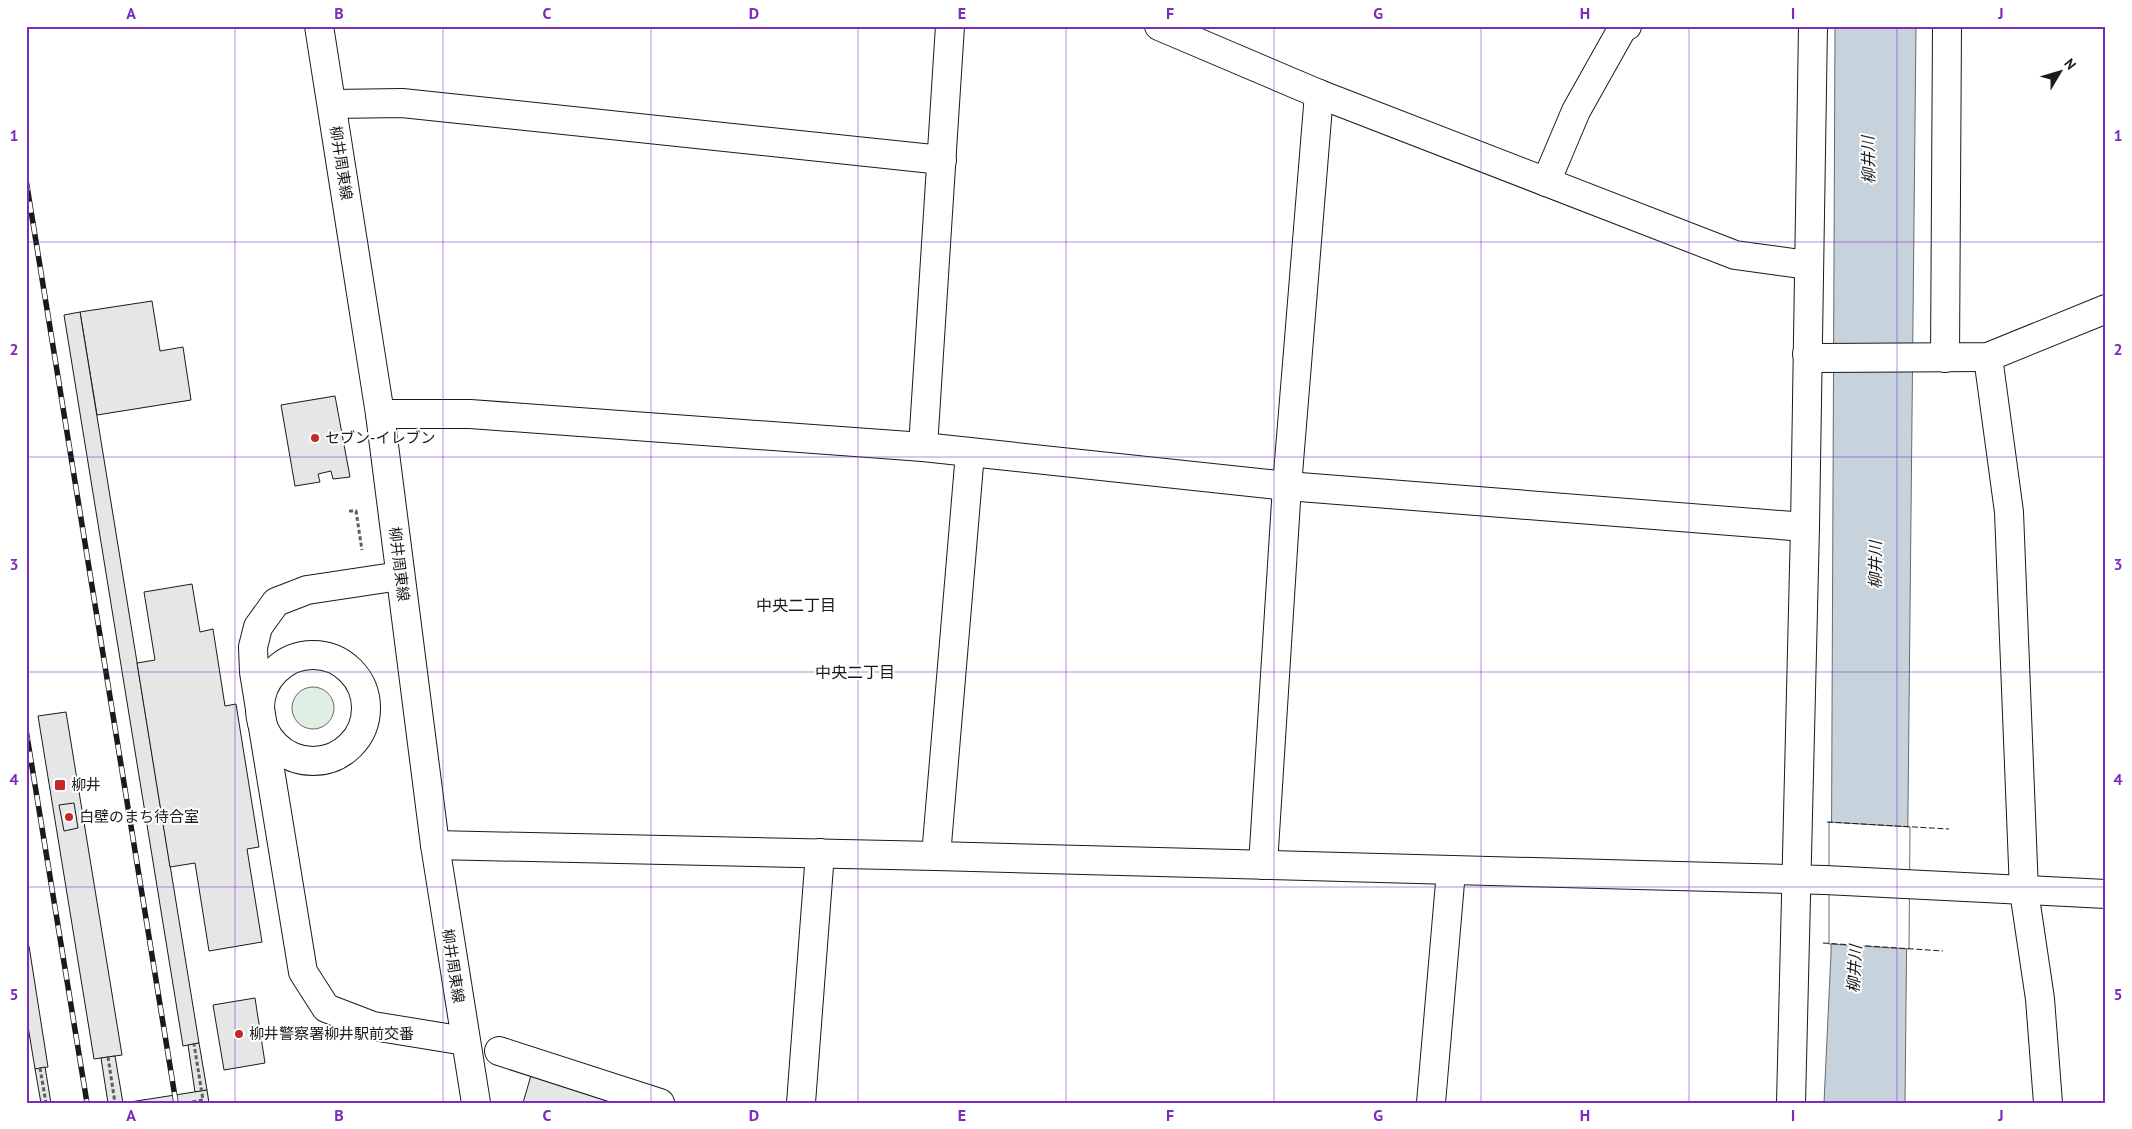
<svg xmlns="http://www.w3.org/2000/svg" width="2132" height="1129" viewBox="0 0 2132 1129" font-family="'PT Sans','Noto Sans JP',sans-serif">
  <rect width="100%" height="100%" fill="#fff"/>
  <!-- green -->
  <circle fill="#e0efe3" stroke="#6a6a6a" cx="313" cy="708" r="21"/>
  <!-- water -->
  <path fill="#c6d2dc" stroke="#6a6a6a" d="M1835,26H1916L1905,1103H1824L1831,953Z"/>
  <!-- pier -->
  <path fill="#fff" stroke="#6a6a6a" d="M1829,822L1910,827L1909,949L1829,944Z"/>
  <!-- building -->
  <g fill="#e6e6e6" stroke="#1a1a1a">
    <path d="M152,301L160,351L183,347L191,400L97,415L80,312Z"/>
    <path d="M80,312L199,1043L183,1046L64,315Z"/>
    <path d="M335,396L350,477L333,479L331,471L318,474L320,482L295,486L281,405Z"/>
    <path d="M192,584L200,632L213,629L225,706L236,704L259,847L247,849L262,942L209,951L195,863L170,867L137,663L155,660L144,592Z"/>
    <path d="M66,712L122,1055L94,1059L38,716Z"/>
    <path d="M74,803L78,828L64,831L59,805Z"/>
    <path d="M29,946L48,1067L35,1069L26,1014V947Z"/>
    <path d="M255,998L265,1063L224,1070L213,1005Z"/>
    <path d="M199,1043L207,1090L195,1092L188,1045Z"/>
    <path d="M115,1056L123,1103H108L101,1058Z"/>
    <path d="M45,1067L51,1103H41L35,1069Z"/>
    <path d="M532,1072L613,1103H523Z"/>
    <path d="M207,1090L209,1103H126L130,1102Z"/>
  </g>
  <g fill="none" stroke-linecap="round" stroke-linejoin="round">
    <defs>
      <g id="street">
        <path d="M1159,26L1319,94L1735,255L1808,265"/>
        <path d="M332,104L402,103L942,160"/>
        <path d="M1546,182L1576,111L1622,29L1627,26"/>
        <path d="M1807,354L1819,358L1988,357L2106,309"/>
        <path d="M1988,357L2009,512L2024,891"/>
        <path d="M1945,358L1947,26"/>
        <path d="M380,414H470L923,447L1287,486L1805,527"/>
        <path d="M923,447L950,26"/>
        <path d="M400,576L307,590L276,602L258,627L253,647L254,672L303,972L326,1008L373,1026L465,1041"/>
        <circle cx="313" cy="708" r="53"/>
        <path d="M936,856L970,453"/>
        <path d="M1263,865L1287,486L1319,94"/>
        <path d="M499,1051L660,1103"/>
        <path d="M1791,1103L1805,527L1813,26"/>
      </g>
      <g id="secondary">
        <path d="M435,845L936,856L1825,880L2106,894"/>
        <path d="M2024,891L2040,999L2048,1103"/>
        <path d="M801,1103L820,853"/>
        <path d="M1431,1103L1451,871"/>
      </g>
      <path id="primary" d="M319,26L380,414L435,845L476,1103"/>
    </defs>
    <!-- street casing -->
    <use href="#street" stroke="#1a1a1a" stroke-width="30"/>
    <!-- secondary casing -->
    <use href="#secondary" stroke="#1a1a1a" stroke-width="30"/>
    <!-- primary casing -->
    <use href="#primary" stroke="#1a1a1a" stroke-width="30"/>
    <!-- path -->
    <g stroke="#5f5f5f" stroke-width="3" stroke-dasharray="4 2.5" stroke-linecap="butt">
      <path d="M349,511H356L362,550"/>
      <path d="M108,1057L115,1103"/>
      <path d="M40,1068L46,1103"/>
      <path d="M186,1103L203,1100L194,1044"/>
    </g>
    <!-- street -->
    <use href="#street" stroke="#fff" stroke-width="28"/>
    <!-- secondary -->
    <use href="#secondary" stroke="#fff" stroke-width="28"/>
    <!-- primary -->
    <use href="#primary" stroke="#fff" stroke-width="28"/>
    <defs>
      <g id="rail">
        <path d="M26,180L176,1103"/>
        <path d="M26,730L87,1103"/>
      </g>
    </defs>
    <!-- rail casing -->
    <use href="#rail" stroke="#1a1a1a" stroke-width="5.5"/>
    <!-- rail -->
    <use href="#rail" stroke="#fff" stroke-width="4" stroke-dasharray="11" stroke-linecap="butt"/>
    <!-- fence -->
    <g stroke="#1a1a1a" stroke-width="1" stroke-dasharray="6 2.5" stroke-linecap="butt">
      <path d="M1827,822L1949,829"/>
      <path d="M1823,943L1943,951"/>
    </g>
  </g>
  <!-- grid -->
  <path fill="none" stroke="#7b2cbf" stroke-width="1" stroke-opacity="0.55" d="M235,26V1103M443,26V1103M651,26V1103M858,26V1103M1066,26V1103M1274,26V1103M1481,26V1103M1689,26V1103M1897,26V1103M26,242H2106M26,457H2106M26,672H2106M26,887H2106"/>
  <!-- markers -->
  <g fill="#c62828" stroke="#fff" stroke-width="2">
    <circle cx="315" cy="438" r="5"/>
    <rect x="54" y="779" width="12" height="12" rx="2.5"/>
    <circle cx="69" cy="817" r="5"/>
    <circle cx="239" cy="1034" r="5"/>
  </g>
  <g text-anchor="middle" stroke-width="4" stroke-linejoin="round" paint-order="stroke">
    <!-- street labels -->
    <g font-size="15" fill="#1a1a1a" stroke="#fff">
      <text transform="translate(341 163) rotate(81)" y="5">柳井周東線</text>
      <text transform="translate(399 564) rotate(83)" y="5">柳井周東線</text>
      <text transform="translate(453 966) rotate(81)" y="5">柳井周東線</text>
    </g>
    <!-- poi labels -->
    <g font-size="15" fill="#1a1a1a" stroke="#fff" text-anchor="start">
      <text x="325" y="443">セブン-イレブン</text>
      <text x="71" y="790">柳井</text>
      <text x="79" y="822">白壁のまち待合室</text>
      <text x="249" y="1039">柳井警察署柳井駅前交番</text>
    </g>
    <!-- water labels -->
    <g font-size="16" font-style="italic" fill="#1a1a1a" stroke="#fff">
      <text transform="translate(1868 160) rotate(-91)" y="6">柳井川</text>
      <text transform="translate(1875 565) rotate(-90)" y="6">柳井川</text>
      <text transform="translate(1854 969) rotate(-87)" y="6">柳井川</text>
    </g>
    <!-- neighbourhood labels -->
    <g font-size="16" fill="#1a1a1a" stroke="#fff">
      <text x="796" y="611">中央二丁目</text>
      <text x="855" y="678">中央二丁目</text>
    </g>
  </g>
  <!-- border -->
  <rect width="2132" height="1129" fill="none" stroke="#ffffff" stroke-width="55"/>
  <!-- north arrow -->
  <g transform="translate(2060 72) rotate(52)" stroke="#ffffff" stroke-width="4" paint-order="stroke">
  <path d="M0-4L9 19L0 12L-9 19Z" fill="#1a1a1a"/>
  <text y="-8" font-size="14" font-weight="bold" text-anchor="middle" fill="#1a1a1a">N</text>
  </g>
  <rect x="28" y="28" width="2076" height="1074" fill="none" stroke="#7b2cbf" stroke-width="2"/>
  <g font-size="16" text-anchor="middle" font-weight="bold" fill="#7b2cbf">
    <text x="131" y="19">A</text>
    <text x="339" y="19">B</text>
    <text x="547" y="19">C</text>
    <text x="754" y="19">D</text>
    <text x="962" y="19">E</text>
    <text x="1170" y="19">F</text>
    <text x="1378" y="19">G</text>
    <text x="1585" y="19">H</text>
    <text x="1793" y="19">I</text>
    <text x="2001" y="19">J</text>
    <text x="14" y="141">1</text>
    <text x="2118" y="141">1</text>
    <text x="14" y="355">2</text>
    <text x="2118" y="355">2</text>
    <text x="14" y="570">3</text>
    <text x="2118" y="570">3</text>
    <text x="14" y="785">4</text>
    <text x="2118" y="785">4</text>
    <text x="14" y="1000">5</text>
    <text x="2118" y="1000">5</text>
    <text x="131" y="1121">A</text>
    <text x="339" y="1121">B</text>
    <text x="547" y="1121">C</text>
    <text x="754" y="1121">D</text>
    <text x="962" y="1121">E</text>
    <text x="1170" y="1121">F</text>
    <text x="1378" y="1121">G</text>
    <text x="1585" y="1121">H</text>
    <text x="1793" y="1121">I</text>
    <text x="2001" y="1121">J</text>
  </g>
</svg>
